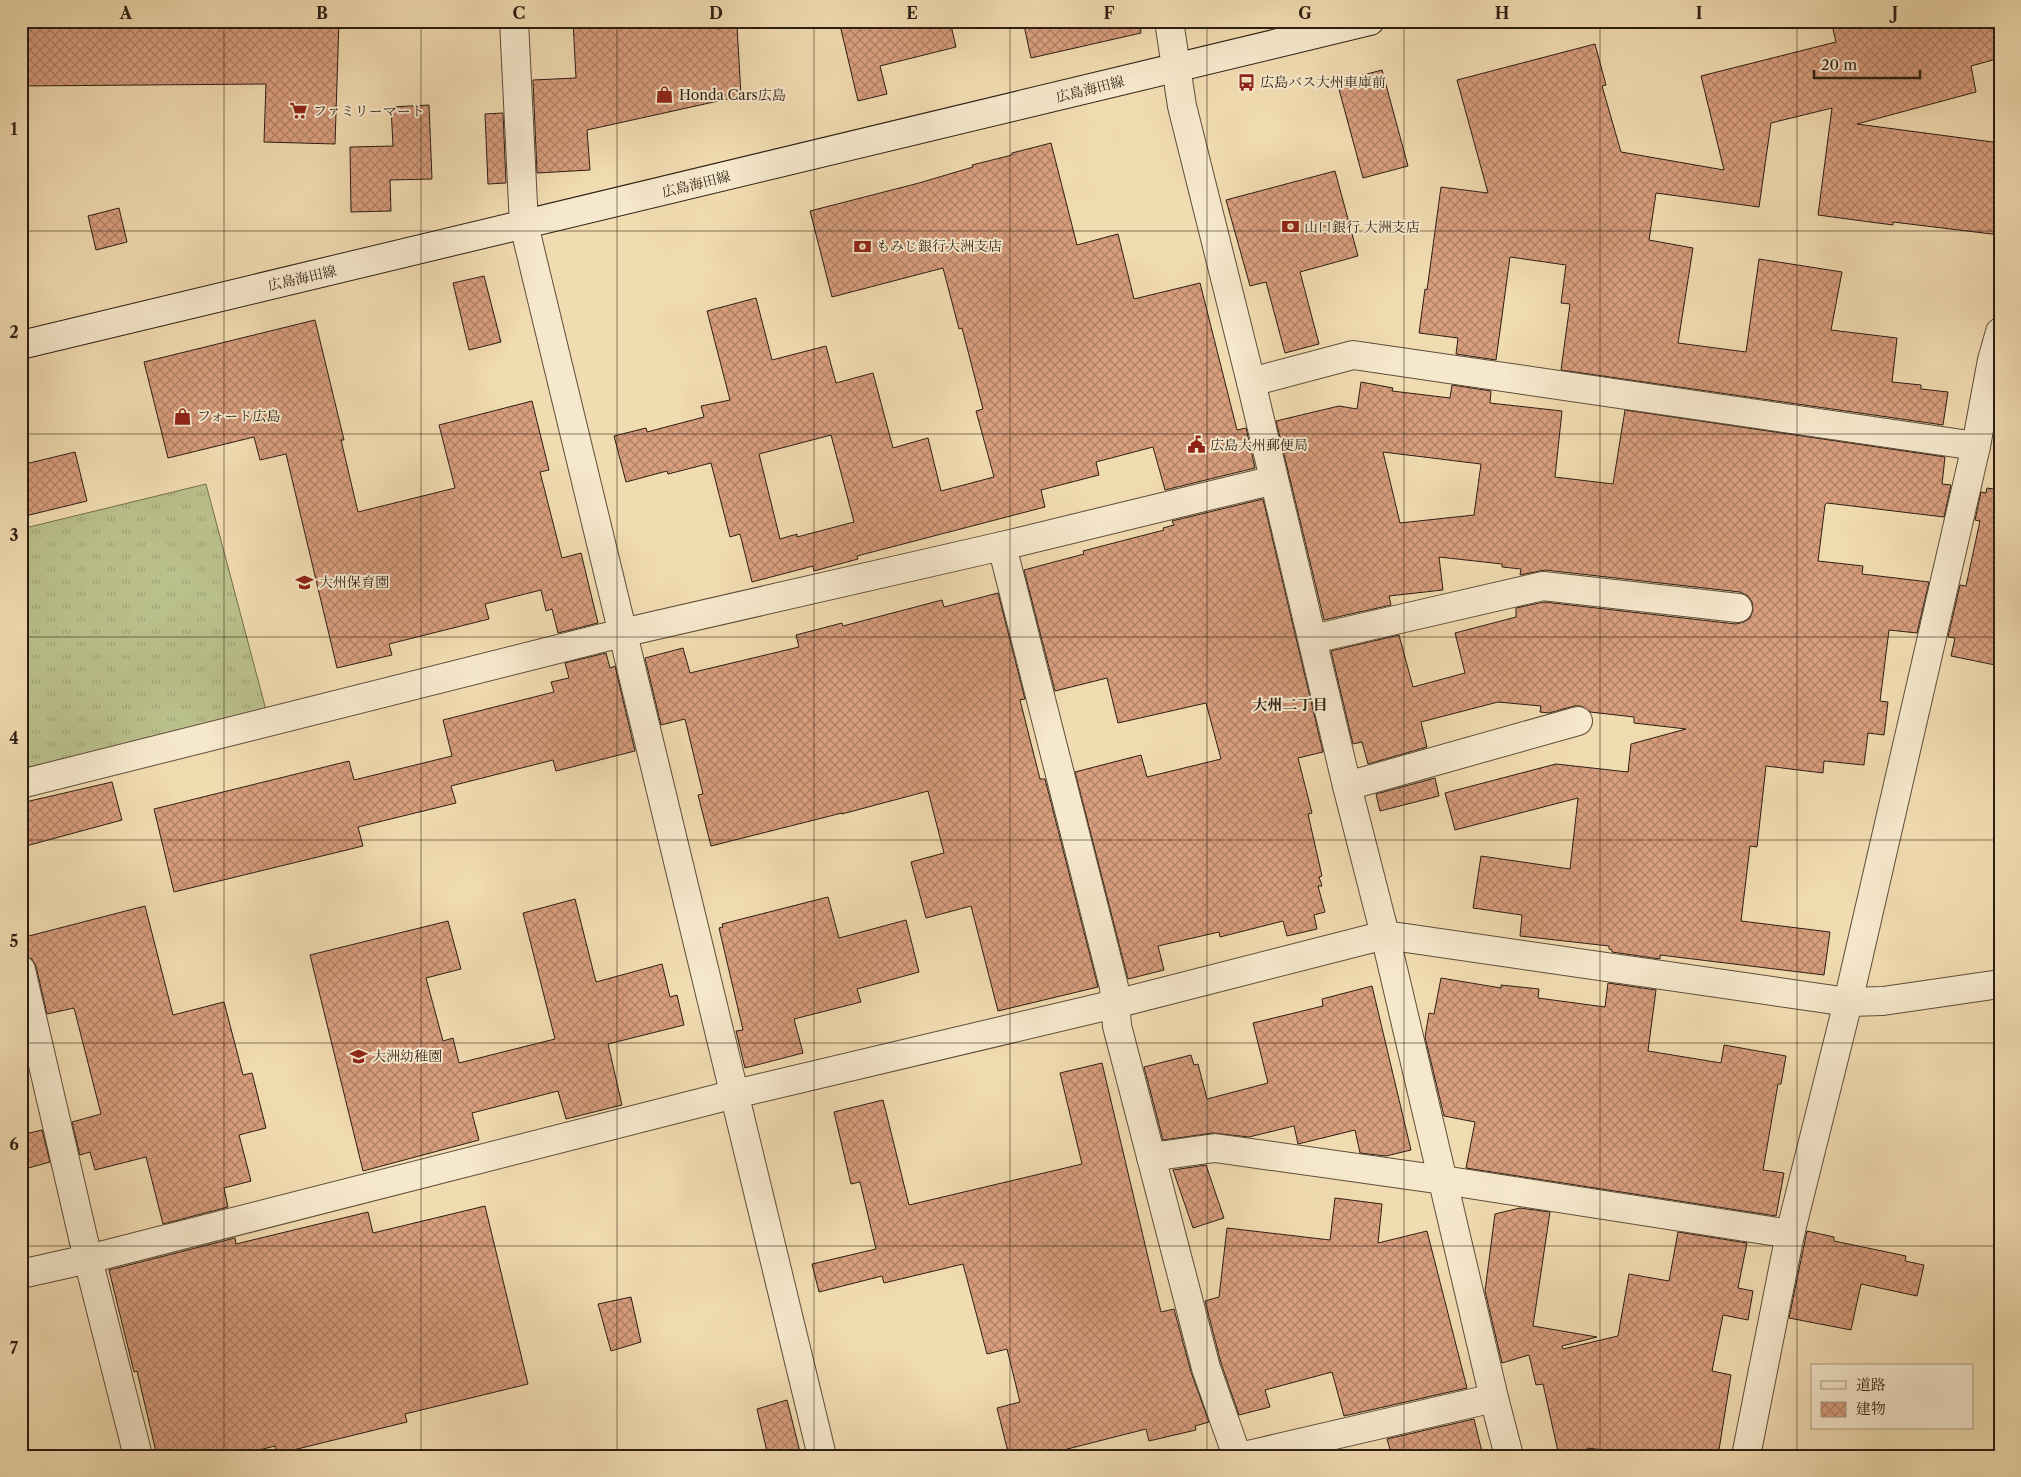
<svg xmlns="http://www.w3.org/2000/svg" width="2021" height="1477" viewBox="0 0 2021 1477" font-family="'Libre Caslon Text','Noto Serif JP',serif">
  <defs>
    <pattern id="grass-tufts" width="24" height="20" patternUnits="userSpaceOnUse" patternTransform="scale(1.25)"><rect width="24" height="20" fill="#bac08b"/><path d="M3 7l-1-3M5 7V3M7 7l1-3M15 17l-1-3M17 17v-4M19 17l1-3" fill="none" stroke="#a0a577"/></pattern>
    <pattern id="building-cross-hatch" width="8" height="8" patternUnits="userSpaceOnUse" patternTransform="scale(1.25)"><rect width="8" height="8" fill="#d99e7e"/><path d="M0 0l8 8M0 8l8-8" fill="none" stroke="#b08066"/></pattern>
  </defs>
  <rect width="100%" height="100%" fill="#f1dbb0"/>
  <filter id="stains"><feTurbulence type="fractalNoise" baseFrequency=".004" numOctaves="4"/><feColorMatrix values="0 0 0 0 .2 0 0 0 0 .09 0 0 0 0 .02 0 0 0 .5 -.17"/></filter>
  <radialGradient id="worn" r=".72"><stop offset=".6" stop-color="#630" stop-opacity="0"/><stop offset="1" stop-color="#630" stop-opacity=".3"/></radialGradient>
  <!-- grass -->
  <path fill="url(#grass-tufts)" stroke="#746f4f" d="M206,484L266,710L21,769V529Z"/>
  <!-- building -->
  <g fill="url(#building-cross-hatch)" stroke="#2d1e13" fill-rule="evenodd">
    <path d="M21,21H339L335,144L264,142L266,84L21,86Z"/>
    <path d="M573,21H717V29L737,26L741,96L587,130L590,170L537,173L533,80L576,78Z"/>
    <path d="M839,21H950L956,47L880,66L887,94L858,101Z"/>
    <path d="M1023,21H1140L1141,33L1031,58Z"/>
    <path d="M1831,21H1991L2000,58L1971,66L1976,92L1857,124L2000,143V235L1893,222V225L1818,215L1832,108L1771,123L1759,207L1656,193L1649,240L1693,248L1678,343L1746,352L1759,259L1842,272L1831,330L1897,338L1892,382L1921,385V389L1948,392L1943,425L1561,370L1570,304L1561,303L1566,265L1510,257L1496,360L1456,354L1458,338L1419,333L1425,289L1427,290L1441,187L1488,193L1457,80L1595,44L1606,85L1602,86L1621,152L1724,170L1701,76L1836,42Z"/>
    <path d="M1382,70L1408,166L1363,178L1337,82Z"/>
    <path d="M429,105L432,179L390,180L391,211L351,212L350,147L393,146L391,107Z"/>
    <path d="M503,113L506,183L488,184L485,114Z"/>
    <path d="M1051,143L1077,245L1118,234L1134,299L1200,283L1237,430L1246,428L1255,468L1165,490L1153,447L1096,462L1099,475L1041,490L1045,507L857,556L858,559L814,571L813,566L752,582L740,534L730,537L711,463L668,474L667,471L626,482L614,436L646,428L647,432L704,417L701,406L730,400L707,311L756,298L772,360L826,346L836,383L873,373L893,448L928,438L941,491L994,477L976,411L983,409L962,328L959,329L943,268L832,297L810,211L919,183L973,167L972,165L1012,155V153ZM831,435L854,522L797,537V534L780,539L759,454Z"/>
    <path d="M1335,171L1358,256L1300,272L1319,344L1285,353L1266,282L1250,286L1226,200Z"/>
    <path d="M119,208L127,242L96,250L88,216Z"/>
    <path d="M484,276L501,342L469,350L453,283Z"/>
    <path d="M315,320L344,440H341L358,512L455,488L439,425L532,401L549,470L540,472L562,558L581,553L598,623L558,633L552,609L546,611L541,590L485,604L489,619L389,644L392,655L337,668L286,454L260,460L254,437L168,458L144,362Z"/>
    <path d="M1361,382L1393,388L1392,391L1450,398L1452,385L1491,391L1490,403L1562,411L1555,477L1613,484L1625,410L1945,457L1942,484L1951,485L1944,517L1827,503L1825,505L1818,561L1863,566L1862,574L1929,582L1917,633L1889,630L1880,701L1888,702L1884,735L1868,733L1864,765L1824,761L1823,773L1766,766L1757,847L1750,846L1741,921L1830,932L1824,975L1660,955V959L1612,952V950L1609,949V946L1520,936L1522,915L1473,908L1481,856L1570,869L1578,798L1455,830L1445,793L1556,764L1628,772L1631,744L1686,729L1634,723V717L1590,712L1581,706H1574L1549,713L1540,712L1541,706L1498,702L1421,722L1427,747L1368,764L1362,742L1353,744L1331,651L1399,635L1413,687L1465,673L1455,633L1516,617V608L1544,602L1736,624L1744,622L1750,618L1753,610L1752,602L1748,596L1740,592L1545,570L1520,575L1521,569L1502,567V564L1439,557L1443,590L1389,596L1391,605L1324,620L1276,421L1339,406L1357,409ZM1383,452L1481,464L1474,515L1400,523Z"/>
    <path d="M75,452L87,501L21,517V465Z"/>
    <path d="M1987,488L2000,490V666L1951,656L1955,638L1948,637L1960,585L1966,586L1980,521L1975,520L1981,492L1986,493Z"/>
    <path d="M1263,499L1323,752L1298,758L1312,813L1308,814L1322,876L1319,877L1322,886H1318L1325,912L1314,915L1317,929L1287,936L1283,921L1220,937L1219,932L1158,946L1164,970L1128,979L1075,772L1141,755L1147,777L1221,759L1206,703L1118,723L1107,678L1055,691L1024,570L1084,554L1083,551L1164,530L1163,528L1174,525L1172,521Z"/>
    <path d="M998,593L1025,699L1020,700L1040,779H1045L1098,987L998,1011L971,906L926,918L911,862L944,853L928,791L842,814V813L711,846L698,795L703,794L685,719L661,725L645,658L683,648L690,673L799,647L796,635L842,623L843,626L942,600L944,607Z"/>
    <path d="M606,653L610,668L615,666L635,751L556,771L553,760L451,786L456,803L358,827L363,846L174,892L154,809L349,761L354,780L452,756L443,720L554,692L551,682L569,678L565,663Z"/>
    <path d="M1435,778L1439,796L1380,811L1376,794Z"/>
    <path d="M112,782L122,820L26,846L21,827V803Z"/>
    <path d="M828,897L839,938L906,920L919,972L857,989L861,1002L794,1019L803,1053L745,1068L736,1031L743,1030L719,928L723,927L722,924Z"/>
    <path d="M575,899L596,982L662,964L670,997L677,995L684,1025L608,1044L622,1105L566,1119L558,1091L472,1113L479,1140L363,1171L310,955L448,921L461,969L426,978L443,1041L453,1038L459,1063L555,1039L523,913Z"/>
    <path d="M145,906L173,1015L224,1002L243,1075L252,1073L266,1128L239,1135L251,1181L224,1188L228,1207L163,1224L146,1157L95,1170L90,1152L80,1155L72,1122L101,1114L74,1008L47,1014L36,966L32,959L21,955V938Z"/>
    <path d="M1441,978L1501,988V985L1539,989L1538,998L1605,1007L1608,983L1656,990L1648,1051L1721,1063L1724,1045L1786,1056L1781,1084H1778L1763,1170L1784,1173L1776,1216L1466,1168L1475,1122L1444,1116L1425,1037L1429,1013L1434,1014Z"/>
    <path d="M1372,986L1411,1150L1386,1156L1360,1153L1355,1130L1298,1144L1294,1126L1249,1137L1213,1133L1163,1140L1144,1067L1191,1055L1194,1065L1198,1064L1207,1099L1268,1083L1253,1023L1323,1006L1322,999Z"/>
    <path d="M1102,1063L1161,1312L1174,1309L1191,1372L1209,1422L1195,1426L1196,1430L1149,1441L1146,1429L1040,1456H1009L997,1408L1020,1402L1007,1349L987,1354L963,1264L884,1283L882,1276L819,1292L812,1264L876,1249L860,1182L851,1184L834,1112L883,1100L909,1205L1082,1164L1060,1073Z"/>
    <path d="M42,1130L50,1162L21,1170V1135Z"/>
    <path d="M1206,1165L1224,1218L1193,1228L1173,1170Z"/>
    <path d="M1335,1198L1382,1204L1378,1243L1427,1231L1467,1388L1344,1416L1332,1372L1265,1390L1270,1407L1239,1415L1221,1363L1205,1301L1219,1297L1227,1228L1330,1240Z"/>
    <path d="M485,1206L528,1384L405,1414L407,1422L277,1454L275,1446L235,1456H157L137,1371L134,1372L109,1270L235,1238L236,1244L368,1212L373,1233Z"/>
    <path d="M1520,1208L1550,1212L1533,1326L1597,1337L1562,1346L1563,1349L1618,1336L1629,1274L1669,1281L1678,1232L1747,1243L1738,1288L1753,1291L1748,1320L1723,1315L1712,1371L1731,1375L1718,1456H1653L1587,1448L1589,1456H1559L1543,1384L1536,1385L1529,1355L1502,1363L1485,1291L1495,1214Z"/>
    <path d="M1807,1231L1834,1237V1241L1906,1256L1905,1261L1924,1265L1917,1296L1861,1284L1851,1330L1789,1318Z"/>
    <path d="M631,1297L641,1342L611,1351L598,1304Z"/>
    <path d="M787,1400L801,1456H768L757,1409Z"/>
    <path d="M1474,1419L1483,1456H1392L1387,1439Z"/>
  </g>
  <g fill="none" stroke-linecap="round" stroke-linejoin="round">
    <defs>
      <g id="minor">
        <path d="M514,21L524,225L822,1456"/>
        <path d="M1169,21L1182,106L1251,382L1347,786L1385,935L1494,1398L1509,1456"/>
        <path d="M1251,382L1353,355L1976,446"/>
        <path d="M1002,546L1114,987L1117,1026L1206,1368L1237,1456"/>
        <path d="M1313,639L1543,586L1738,608"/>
        <path d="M21,784L622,633L1002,546L1274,480"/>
        <path d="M1347,786L1578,721"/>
        <path d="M21,970L88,1259L138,1456"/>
        <path d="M1151,1157L1215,1148L1443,1180L1790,1234"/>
        <path d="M21,1274L88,1259L735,1094L1115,1004L1385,935L1848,1002L1883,1001L2000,984"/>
        <path d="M1244,1456L1494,1398"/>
        <path d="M1746,1456L1790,1234L1848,1002L1976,446L1992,360L2000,332"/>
      </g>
      <path id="secondary" d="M21,345L1370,21"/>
    </defs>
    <!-- minor casing -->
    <use href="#minor" stroke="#5e4d3a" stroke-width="30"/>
    <!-- secondary casing -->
    <use href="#secondary" stroke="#2d1e13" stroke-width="30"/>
    <!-- minor -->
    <use href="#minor" stroke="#f6e8cc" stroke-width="28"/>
    <!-- secondary -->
    <use href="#secondary" stroke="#f6e8cc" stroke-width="28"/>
  </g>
  <!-- grid -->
  <path fill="none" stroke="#2d1e13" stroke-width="1" stroke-opacity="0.55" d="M224,21V1456M421,21V1456M617,21V1456M814,21V1456M1010,21V1456M1207,21V1456M1404,21V1456M1600,21V1456M1797,21V1456M21,231H2000M21,434H2000M21,637H2000M21,840H2000M21,1043H2000M21,1246H2000"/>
  <!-- icons -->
  <defs>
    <symbol id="bus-bare" viewBox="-9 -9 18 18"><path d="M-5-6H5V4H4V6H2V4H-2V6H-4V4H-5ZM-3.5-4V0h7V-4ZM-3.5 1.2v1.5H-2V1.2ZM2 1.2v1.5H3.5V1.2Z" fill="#8f2418" stroke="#f6e8cc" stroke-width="2.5" paint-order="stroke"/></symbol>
    <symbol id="shop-bare" viewBox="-9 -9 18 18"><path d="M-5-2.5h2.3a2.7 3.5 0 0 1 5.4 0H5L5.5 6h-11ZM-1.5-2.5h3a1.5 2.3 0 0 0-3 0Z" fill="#8f2418" stroke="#f6e8cc" stroke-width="2.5" paint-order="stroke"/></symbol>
    <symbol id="supermarket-bare" viewBox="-9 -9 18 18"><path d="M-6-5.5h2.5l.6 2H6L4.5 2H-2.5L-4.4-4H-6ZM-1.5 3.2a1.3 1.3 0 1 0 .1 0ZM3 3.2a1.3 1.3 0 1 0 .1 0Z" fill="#8f2418" stroke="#f6e8cc" stroke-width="2.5" paint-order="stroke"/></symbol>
    <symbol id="bank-bare" viewBox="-9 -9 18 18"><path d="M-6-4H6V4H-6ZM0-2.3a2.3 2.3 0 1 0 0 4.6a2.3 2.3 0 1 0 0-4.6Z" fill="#8f2418" stroke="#f6e8cc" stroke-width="2.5" paint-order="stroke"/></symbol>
    <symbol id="civic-bare" viewBox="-9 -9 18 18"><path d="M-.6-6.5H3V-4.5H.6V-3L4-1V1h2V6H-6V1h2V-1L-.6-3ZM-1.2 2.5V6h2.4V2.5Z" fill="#8f2418" stroke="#f6e8cc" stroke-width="2.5" paint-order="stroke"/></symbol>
    <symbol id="school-bare" viewBox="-9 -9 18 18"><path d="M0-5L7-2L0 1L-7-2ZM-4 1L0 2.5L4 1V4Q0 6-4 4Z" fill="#8f2418" stroke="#f6e8cc" stroke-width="2.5" paint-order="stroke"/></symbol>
  </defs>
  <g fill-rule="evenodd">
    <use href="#bus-bare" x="1234" y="70" width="25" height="25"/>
    <use href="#shop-bare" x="652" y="82" width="25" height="25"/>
    <use href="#supermarket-bare" x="286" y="98" width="25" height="25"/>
    <use href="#bank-bare" x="1278" y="214" width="25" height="25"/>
    <use href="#bank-bare" x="850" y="234" width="25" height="25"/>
    <use href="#shop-bare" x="170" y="404" width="25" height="25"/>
    <use href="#civic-bare" x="1184" y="432" width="25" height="25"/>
    <use href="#school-bare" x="292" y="570" width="25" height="25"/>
    <use href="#school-bare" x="346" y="1044" width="25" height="25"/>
  </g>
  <g text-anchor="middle" stroke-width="4" stroke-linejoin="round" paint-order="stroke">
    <!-- poi labels -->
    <g font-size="14" fill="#2d1e13" stroke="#f6e8cc" text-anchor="start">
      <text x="1260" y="87">広島バス大州車庫前</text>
      <text x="679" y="100">Honda Cars広島</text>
      <text x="313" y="116">ファミリーマート</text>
      <text x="1304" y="232">山口銀行 大洲支店</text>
      <text x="876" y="251">もみじ銀行大洲支店</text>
      <text x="197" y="421">フォード広島</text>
      <text x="1210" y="450">広島大州郵便局</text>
      <text x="319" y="587">大州保育園</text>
      <text x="372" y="1061">大洲幼稚園</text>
    </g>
    <!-- street labels -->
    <g font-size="14" fill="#2d1e13" stroke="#f6e8cc">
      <text transform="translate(1090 89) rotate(-14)" y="5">広島海田線</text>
      <text transform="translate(696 184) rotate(-14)" y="5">広島海田線</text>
      <text transform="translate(302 278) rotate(-13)" y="5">広島海田線</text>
    </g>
    <!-- neighbourhood labels -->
    <g font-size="15" font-weight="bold" fill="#2d1e13" stroke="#f6e8cc">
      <text x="1290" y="710">大州二丁目</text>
    </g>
  </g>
  <!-- margin -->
  <rect width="2021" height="1477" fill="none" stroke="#f1dbb0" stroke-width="55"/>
  <!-- legend -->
  <rect x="1811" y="1364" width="162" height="65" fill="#f6e8cc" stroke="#a69782"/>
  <rect x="1821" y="1381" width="25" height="8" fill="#f6e8cc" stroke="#a69782"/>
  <text x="1856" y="1390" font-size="15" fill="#2d1e13">道路</text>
  <rect x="1821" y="1402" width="25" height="15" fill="url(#building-cross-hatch)" stroke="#a69782"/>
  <text x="1856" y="1414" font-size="15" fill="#2d1e13">建物</text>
  <!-- scale -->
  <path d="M1814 70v8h106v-8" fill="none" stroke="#2d1e13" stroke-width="2.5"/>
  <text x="1821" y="70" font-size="15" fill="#2d1e13" stroke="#f6e8cc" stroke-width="4" paint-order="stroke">20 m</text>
  <rect x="28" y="28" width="1966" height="1422" fill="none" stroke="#2d1e13" stroke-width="2"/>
  <g font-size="16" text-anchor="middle" font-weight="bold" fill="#2d1e13">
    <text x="126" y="19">A</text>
    <text x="322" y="19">B</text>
    <text x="519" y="19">C</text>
    <text x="716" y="19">D</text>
    <text x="912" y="19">E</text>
    <text x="1109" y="19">F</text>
    <text x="1305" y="19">G</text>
    <text x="1502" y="19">H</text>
    <text x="1699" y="19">I</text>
    <text x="1895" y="19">J</text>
    <text x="14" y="135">1</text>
    <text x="14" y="338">2</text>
    <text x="14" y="541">3</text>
    <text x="14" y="744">4</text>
    <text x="14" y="947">5</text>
    <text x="14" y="1150">6</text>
    <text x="14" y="1354">7</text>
  </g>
  <rect width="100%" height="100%" filter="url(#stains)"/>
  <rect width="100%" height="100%" fill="url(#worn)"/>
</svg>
